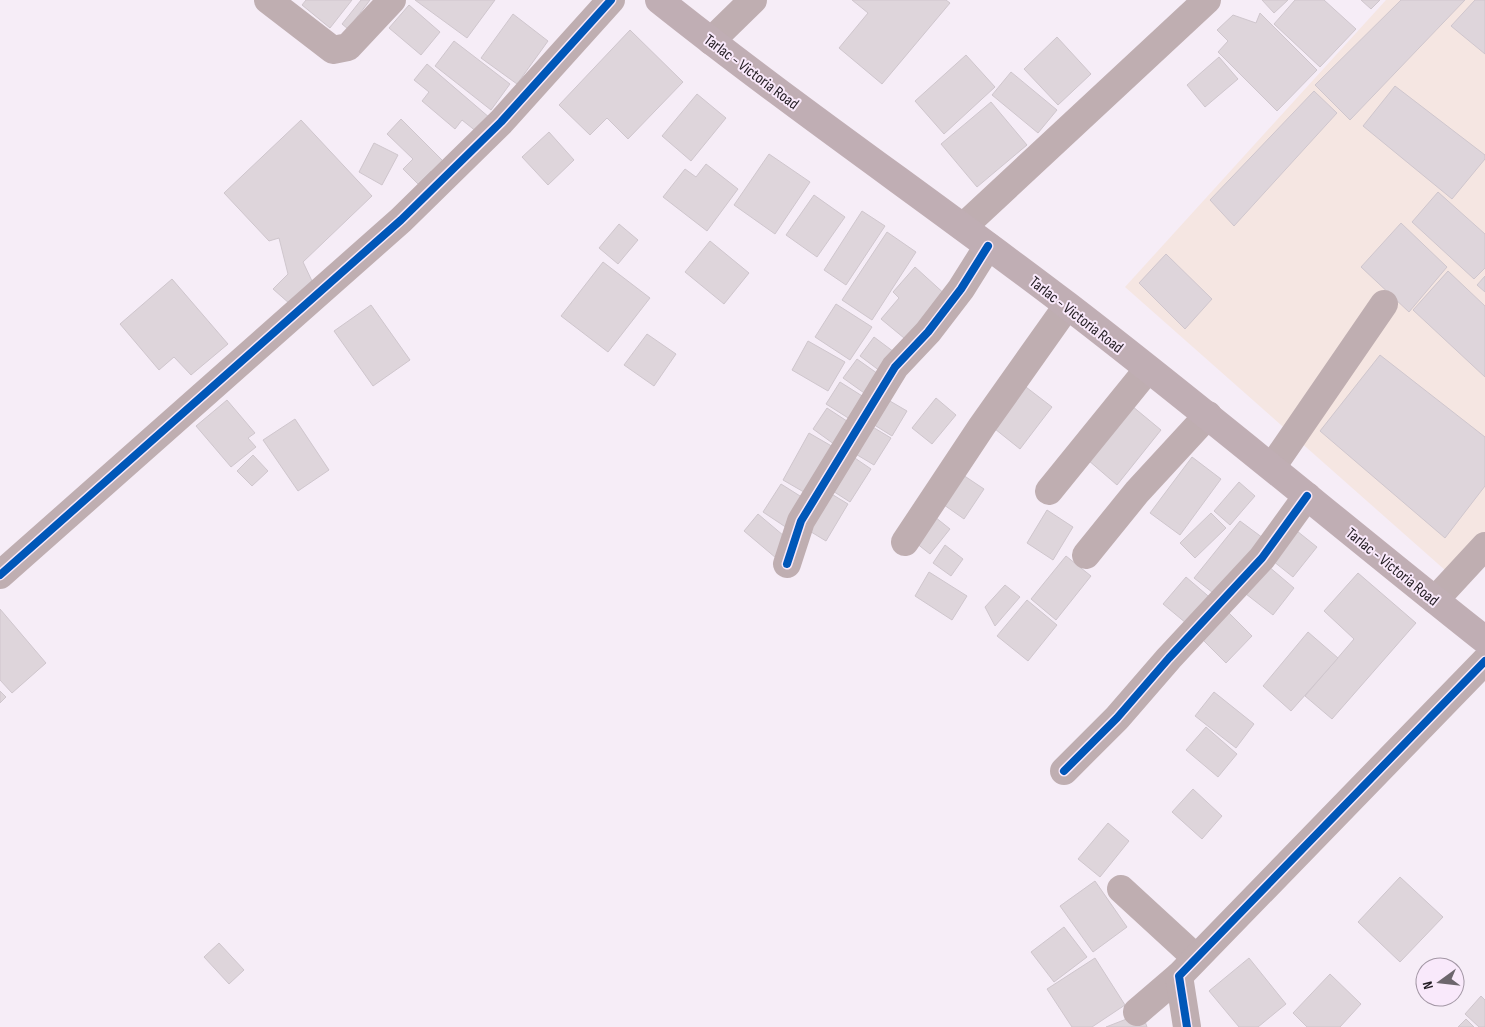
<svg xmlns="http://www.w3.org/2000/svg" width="1485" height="1027" viewBox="0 0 1485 1027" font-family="'Sofia Sans Condensed',sans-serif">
  <rect width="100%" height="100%" fill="#f6edf7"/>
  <!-- education -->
  <path fill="#f5e6e2" d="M1386,0H1485V564L1463,586L1125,287Z"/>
  <!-- building -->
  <g fill="#ded5db" stroke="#cfc6cd">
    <path d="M306,0H352L330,28L302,5Z"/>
    <path d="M361,0H370L348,29L342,24Z"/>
    <path d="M415,0H495L467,38Z"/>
    <path d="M852,0H946L950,3L882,84L839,48L868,13Z"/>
    <path d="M1262,0H1288L1274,13Z"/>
    <path d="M1295,0H1324L1356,29L1320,67L1274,24Z"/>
    <path d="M1361,0H1380L1371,9Z"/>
    <path d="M1401,0H1465L1350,120L1315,85Z"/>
    <path d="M1475,0H1485V54L1451,26Z"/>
    <path d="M409,5L440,32L421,55L389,28Z"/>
    <path d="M1260,13L1317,70L1277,111L1218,52L1228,41L1217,30L1233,15L1256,23Z"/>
    <path d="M513,14L548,41L517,84L481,58Z"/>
    <path d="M630,30L683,82L628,139L607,118L590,135L559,105Z"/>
    <path d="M1057,37L1091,74L1058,105L1024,69Z"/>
    <path d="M454,41L510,84L491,110L435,66Z"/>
    <path d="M966,55L995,87L944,134L915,101Z"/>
    <path d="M1219,57L1238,79L1205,107L1187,85Z"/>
    <path d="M427,64L490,118L477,132L462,120L455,129L422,101L429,92L414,80Z"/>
    <path d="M1011,72L1057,110L1038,133L992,95Z"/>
    <path d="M1395,86L1485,155V159L1452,199L1363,126Z"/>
    <path d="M1314,91L1337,113L1234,226L1210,200Z"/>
    <path d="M697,94L726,118L691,161L662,136Z"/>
    <path d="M991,102L1027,145L977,187L941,144Z"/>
    <path d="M401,119L447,165L436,176L431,171L418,184L403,169L413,159L387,134Z"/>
    <path d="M301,120L372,196L303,262L312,281L290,304L273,289L288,274L279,238L269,241L224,193Z"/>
    <path d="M549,132L574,160L548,185L522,157Z"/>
    <path d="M374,143L398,155L382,185L359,172Z"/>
    <path d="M769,154L810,182L775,234L734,205Z"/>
    <path d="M706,164L738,189L707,231L663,197L685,169L696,177Z"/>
    <path d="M1438,192L1485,234V268L1474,279L1412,222Z"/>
    <path d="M814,195L845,217L817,257L786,235Z"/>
    <path d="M862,211L885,226L846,285L824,270Z"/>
    <path d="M1401,223L1447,267L1409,312L1361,267Z"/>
    <path d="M619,224L638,240L618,264L599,248Z"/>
    <path d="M887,232L916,252L872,320L842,300Z"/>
    <path d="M710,241L749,273L724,304L685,272Z"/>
    <path d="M1166,254L1212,299L1185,329L1139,283Z"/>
    <path d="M603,262L650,298L608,352L561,316Z"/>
    <path d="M915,267L948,297L904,338L881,319L899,298L893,292Z"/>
    <path d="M1448,271L1485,306V377L1413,310Z"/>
    <path d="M1485,276V292L1477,285Z"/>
    <path d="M172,279L228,344L191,375L174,357L159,370L120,324Z"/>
    <path d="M836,304L872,327L850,360L815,337Z"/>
    <path d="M371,305L410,360L373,386L334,331Z"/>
    <path d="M647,334L676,354L654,386L624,365Z"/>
    <path d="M874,337L898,355L884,374L860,356Z"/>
    <path d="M808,341L845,362L828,391L792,370Z"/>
    <path d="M1380,355L1485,437V486L1445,538L1320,431Z"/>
    <path d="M857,359L881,376L867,395L843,378Z"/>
    <path d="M840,382L867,399L853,421L826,404Z"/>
    <path d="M1022,384L1052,407L1020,449L990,425Z"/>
    <path d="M883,397L907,411L892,436L868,421Z"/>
    <path d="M936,398L956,415L932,444L912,428Z"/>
    <path d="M227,400L255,433L248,438L256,447L231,467L196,426Z"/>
    <path d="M1132,406L1161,430L1117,485L1088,460Z"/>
    <path d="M827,408L853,425L838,447L813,429Z"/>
    <path d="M295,419L329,470L298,491L263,440Z"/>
    <path d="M866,423L891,438L874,465L849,450Z"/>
    <path d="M809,433L835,448L809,495L783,480Z"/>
    <path d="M846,452L871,469L850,502L825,486Z"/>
    <path d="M253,455L268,471L252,486L237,471Z"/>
    <path d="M1192,457L1221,479L1180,535L1150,513Z"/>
    <path d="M957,471L984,489L964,519L937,500Z"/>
    <path d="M1239,482L1255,496L1230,525L1214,511Z"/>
    <path d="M781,484L808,501L790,530L763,512Z"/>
    <path d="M825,490L848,504L826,541L803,527Z"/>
    <path d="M1047,510L1073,527L1053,560L1027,543Z"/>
    <path d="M930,513L950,529L930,554L911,539Z"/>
    <path d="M1211,513L1226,528L1195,558L1180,543Z"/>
    <path d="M758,514L790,541L776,558L744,531Z"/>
    <path d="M1240,521L1263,538L1217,596L1194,578Z"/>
    <path d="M1292,527L1317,547L1293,577L1268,557Z"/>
    <path d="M945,545L963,559L951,576L933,563Z"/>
    <path d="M1066,556L1091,576L1056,620L1031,599Z"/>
    <path d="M1268,566L1294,588L1273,615L1246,594Z"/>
    <path d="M929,572L967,596L952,620L915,596Z"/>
    <path d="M1358,573L1416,623L1332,719L1305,696L1354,639L1324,611Z"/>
    <path d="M1186,577L1214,601L1192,628L1163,604Z"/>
    <path d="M1005,585L1020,597L995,626L985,607Z"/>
    <path d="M1027,600L1057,625L1028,661L997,636Z"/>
    <path d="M0,609L46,663L12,693L0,680Z"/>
    <path d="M1226,610L1252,636L1226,663L1200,637Z"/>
    <path d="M1308,632L1338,658L1291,711L1263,686Z"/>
    <path d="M0,691L6,697L0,703Z"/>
    <path d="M1214,692L1254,724L1236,748L1195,716Z"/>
    <path d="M1206,727L1237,754L1218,777L1186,750Z"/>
    <path d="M1193,789L1222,816L1202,839L1172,812Z"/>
    <path d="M1108,823L1129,841L1100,877L1078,859Z"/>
    <path d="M1400,877L1443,917L1400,962L1358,922Z"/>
    <path d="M1095,881L1127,927L1093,952L1060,906Z"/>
    <path d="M1064,927L1087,957L1054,982L1031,952Z"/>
    <path d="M219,943L244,970L229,984L204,957Z"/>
    <path d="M1095,958L1125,1005L1092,1027H1072L1047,989Z"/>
    <path d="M1249,958L1286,1004L1258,1027H1239L1209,991Z"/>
    <path d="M1330,974L1361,1004L1340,1027H1307L1293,1013Z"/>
    <path d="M1481,996L1485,1000V1027H1479L1465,1014Z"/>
    <path d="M1142,1013L1147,1027H1106Z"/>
    <path d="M1466,1019L1474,1027H1458Z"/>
  </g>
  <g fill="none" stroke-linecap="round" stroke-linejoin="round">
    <!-- minor -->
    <g stroke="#bfaeb1" stroke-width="28">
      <path d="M268,0L333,50L348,47L392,0"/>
      <path d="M711,41L753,0"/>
      <path d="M963,227L1207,0"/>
      <path d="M1272,467L1384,304"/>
      <path d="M1049,491L1148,369"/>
      <path d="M905,542L982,426L1067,306"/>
      <path d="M1086,555L1137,492L1208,415"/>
      <path d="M787,564L801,521L895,367L928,332L961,289L988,246"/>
      <path d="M0,575L401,220L501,122L611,0"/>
      <path d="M1435,600L1485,546"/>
      <path d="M1064,771L1117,718L1169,658L1262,558L1307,496"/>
      <path d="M1121,889L1195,957"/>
      <path d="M1137,1012L1179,976"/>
      <path d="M1187,1027L1179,976L1485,661"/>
    </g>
    <!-- major -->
    <path stroke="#c0aeb4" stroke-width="28" d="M659,0C792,106 932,202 1067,305C1209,414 1345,529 1485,640"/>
    <defs>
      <g id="cycleway">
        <path d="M787,564L801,521L895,367L928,332L961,289L988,246"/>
        <path d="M0,575L401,220L501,122L611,0"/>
        <path d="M1064,771L1117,718L1169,658L1262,558L1307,496"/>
        <path d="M1187,1027L1179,976L1485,661"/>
      </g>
    </defs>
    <!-- cycleway casing -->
    <use href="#cycleway" stroke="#f9e9fb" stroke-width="11"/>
    <!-- cycleway -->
    <use href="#cycleway" stroke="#0057b8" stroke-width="8"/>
  </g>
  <g text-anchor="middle" stroke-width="4" stroke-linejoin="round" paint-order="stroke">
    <!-- street labels -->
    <g font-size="16" fill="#231d23" stroke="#f9e9fb">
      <text transform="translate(752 71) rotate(37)" y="6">Tarlac - Victoria Road</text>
      <text transform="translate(1077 314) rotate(38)" y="6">Tarlac - Victoria Road</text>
      <text transform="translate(1393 566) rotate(39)" y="6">Tarlac - Victoria Road</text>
    </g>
  </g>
  <!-- north arrow -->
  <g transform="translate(1440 982) rotate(255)"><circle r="24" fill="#f9e9fb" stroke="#a397a5"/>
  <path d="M0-4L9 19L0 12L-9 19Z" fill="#6d666d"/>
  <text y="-8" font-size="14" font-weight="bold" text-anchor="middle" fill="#231d23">N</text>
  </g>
</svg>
